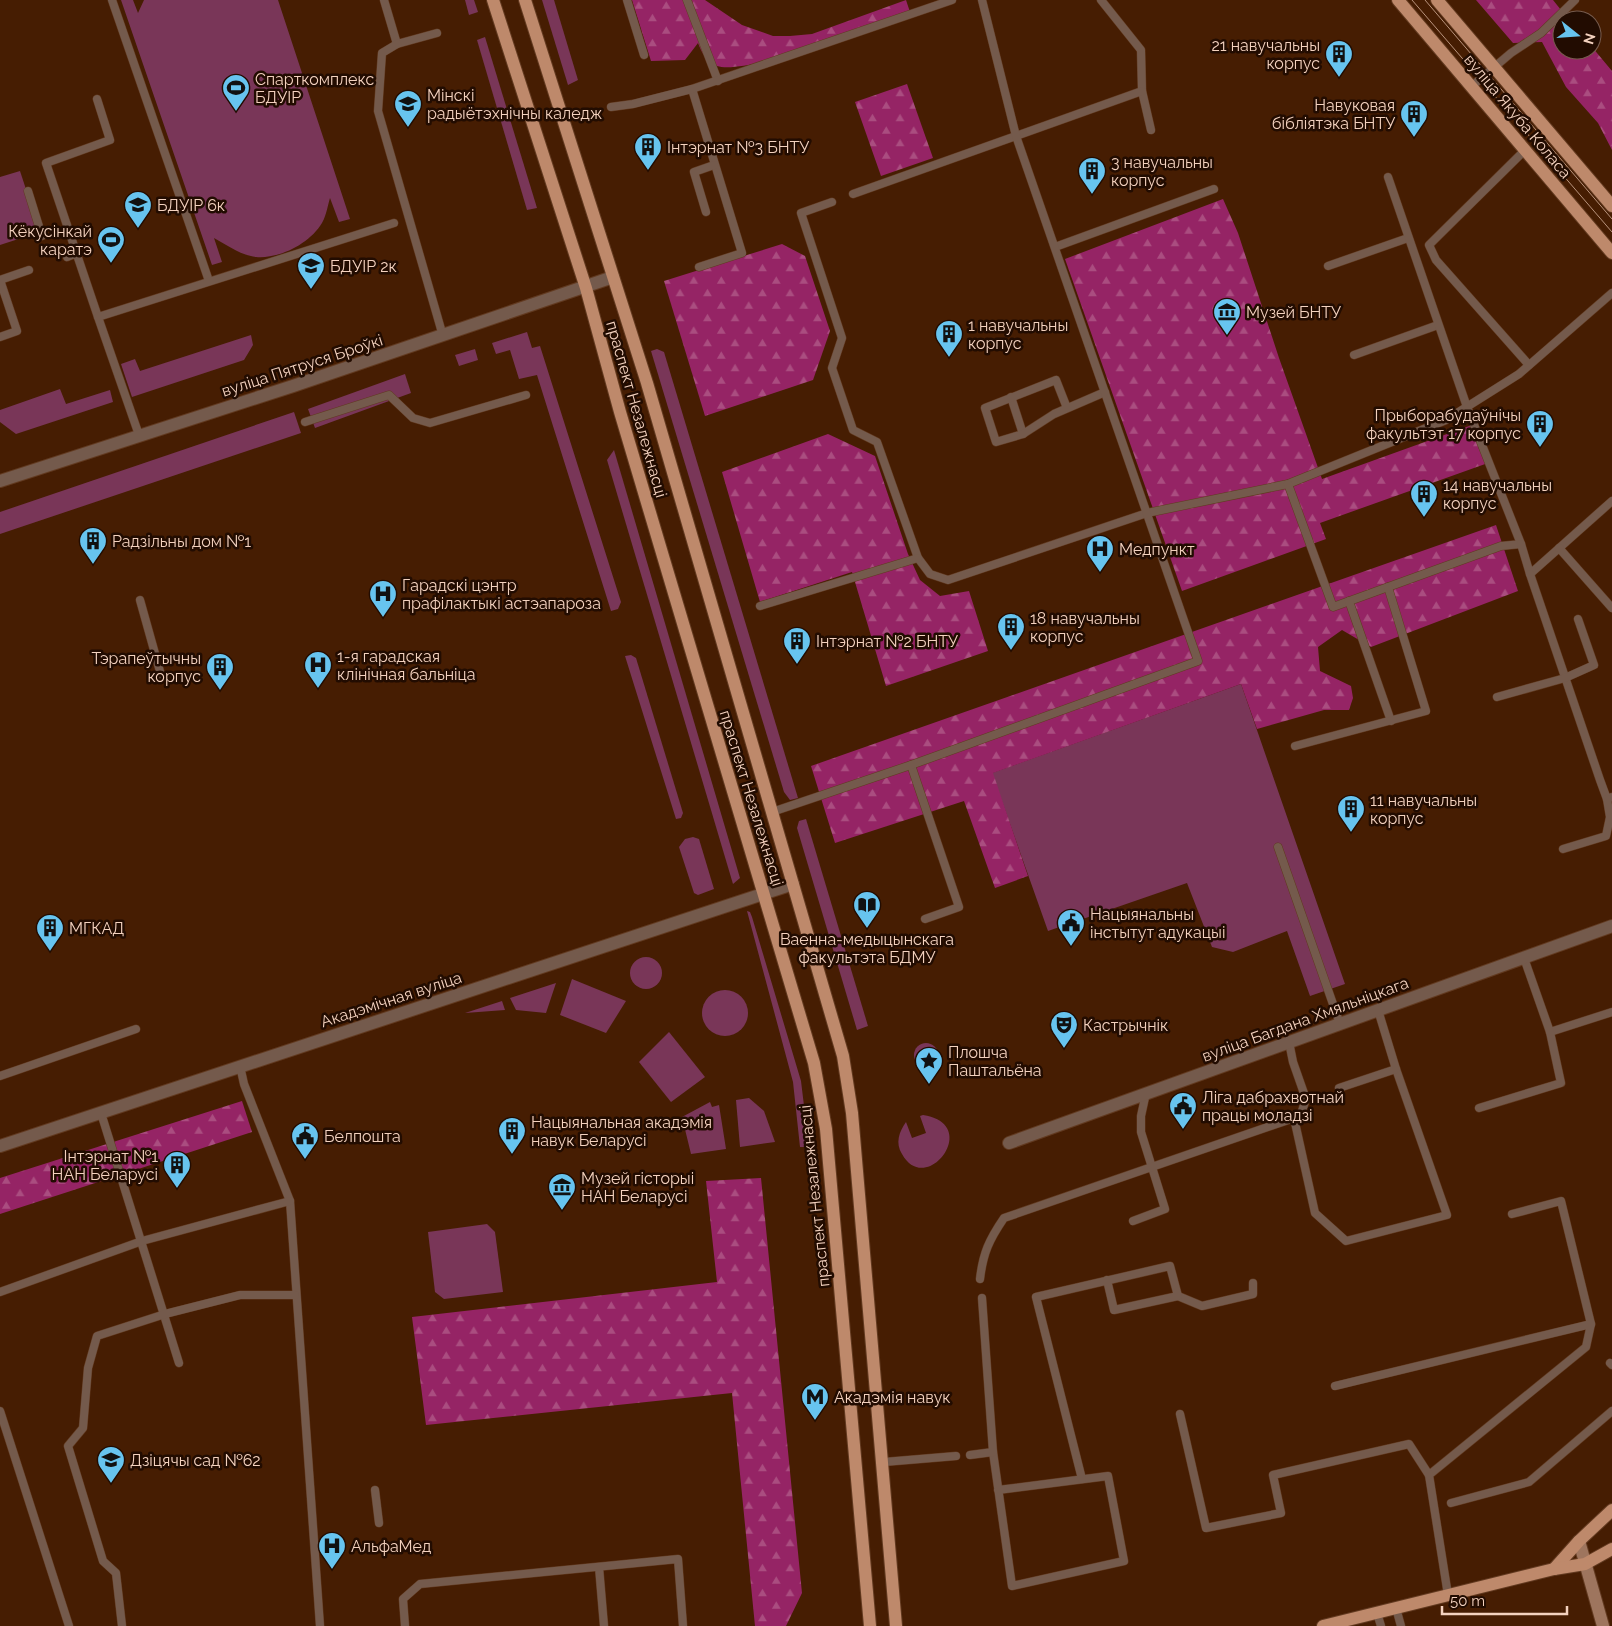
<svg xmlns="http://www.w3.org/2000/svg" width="1612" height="1626" viewBox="0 0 1612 1626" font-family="Raleway,sans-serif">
  <defs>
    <pattern id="forest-firs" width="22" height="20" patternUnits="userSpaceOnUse" patternTransform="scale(1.25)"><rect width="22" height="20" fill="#952465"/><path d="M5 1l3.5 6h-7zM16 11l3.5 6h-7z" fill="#aa4d80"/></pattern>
  </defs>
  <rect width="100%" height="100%" fill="#461d02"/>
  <!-- green -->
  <g fill="#793658">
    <path d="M121,0H133L138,13L144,0H278L350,219L339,222L330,198C327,208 326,218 320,226C307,245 278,259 256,257C240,255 227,245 214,238L222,262L212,265Z"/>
    <path d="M465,0H474L478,12L469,15Z"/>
    <path d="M542,0H554L578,80L568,85Z"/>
    <path d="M485,37L537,208L527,210L477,40Z"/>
    <path d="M20,171L40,232L0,245V177Z"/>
    <path d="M527,332L532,348L540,346L621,602L618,609L611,611L537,375L519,379L510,350L496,354L492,343Z"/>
    <path d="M251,335L253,345L244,360L132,397L121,364L135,359L140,371Z"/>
    <path d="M475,349L478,360L459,366L455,355Z"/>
    <path d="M657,349L664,352L798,798L790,800L784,792L651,351Z"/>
    <path d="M405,374L411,393L315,428L308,409Z"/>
    <path d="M60,389L66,404L110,390L113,402L16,434L0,422V410Z"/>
    <path d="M294,412L301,433L0,534V512Z"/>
    <path d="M614,450L740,878L733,884L607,460Z"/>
    <path d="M631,655L636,658L683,813L681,818L676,819L625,656Z"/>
    <path d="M1241,684L1345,984L1310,996L1287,931L1233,952L1212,947L1187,883L1048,931L992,773Z"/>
    <path d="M806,819L868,1026L857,1030L797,828L799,821Z"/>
    <path d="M693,837L699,839L714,889L698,895L694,893L679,847L685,839Z"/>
    <path d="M747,911L750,912L752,917L801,1081L809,1147H800L793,1082Z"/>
    <circle cx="646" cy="973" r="16"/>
    <path d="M572,979L626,1001L606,1033L560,1015Z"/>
    <path d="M556,983L546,1013L516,1010L510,998Z"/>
    <circle cx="725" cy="1013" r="23"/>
    <path d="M502,1001L505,1010L465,1013Z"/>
    <path d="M669,1032L705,1077L671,1102L639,1062Z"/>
    <circle cx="926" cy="1055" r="12"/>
    <path d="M749,1098L764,1111L775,1142L740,1147L736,1100Z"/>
    <path d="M710,1102L712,1107L719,1105L726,1149L691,1154L682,1117Z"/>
    <path d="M923,1115C983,1124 926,1198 902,1154C895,1143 899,1132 906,1122L912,1138L926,1133L920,1116Z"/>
    <path d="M487,1224L495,1232L503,1292L444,1299L435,1292L428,1232Z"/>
  </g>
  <!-- forest -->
  <g fill="url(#forest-firs)">
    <path d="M632,0H705L742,25L773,36H790L812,34L906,0L910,12C873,25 748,76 717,66C706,62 702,53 698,43L685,60L651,61Z"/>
    <path d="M1476,0H1553L1569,20H1562V50H1592V47L1612,71V150L1598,123L1566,87L1542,42L1513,43Z"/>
    <path d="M907,84L933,158L881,176L855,102Z"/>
    <path d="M1223,199L1238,233L1279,358L1322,479L1472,425L1488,463L1320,523L1326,539L1182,591L1065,259Z"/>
    <path d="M782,244L805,256L830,331L813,380L705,416L664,281Z"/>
    <path d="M828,434L875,456L908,554L920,580L940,596L969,591L988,651L886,686L852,572L760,602L722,472Z"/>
    <path d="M1496,525L1518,591L1371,647L1342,630L1318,647L1320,671L1351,686L1353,698L1349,710H1324L1257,729L1241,684L993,773L1028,876L995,888L964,801L835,843L811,766Z"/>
    <path d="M242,1101L252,1132L0,1214V1178Z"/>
    <path d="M761,1178L802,1593L786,1626H755L732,1393L426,1425L412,1317L717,1282L706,1181Z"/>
  </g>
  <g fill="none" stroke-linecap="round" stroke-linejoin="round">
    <defs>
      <g id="service">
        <path d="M112,0L209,281"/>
        <path d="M384,0L397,44L437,33"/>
        <path d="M627,0L644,55"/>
        <path d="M687,0L718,81"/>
        <path d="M1101,0L1141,50L1142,91L1151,130"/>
        <path d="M397,44L382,53L378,111L443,336"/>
        <path d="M1472,86L1511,53L1541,33L1575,0"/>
        <path d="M692,89L742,253L699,267"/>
        <path d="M97,99L110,140L46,163L98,317"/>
        <path d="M611,107L633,104L692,89L952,0"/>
        <path d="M1525,150L1429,245L1436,260L1529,365"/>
        <path d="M28,191L42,236"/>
        <path d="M853,194L1142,91"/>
        <path d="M832,202L801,213L842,338L832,368L853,430L877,442L918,558L930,574L948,580L1147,513L1288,484L1446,420L1519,374L1612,293"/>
        <path d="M706,212L694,172L714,165"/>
        <path d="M1055,247L1214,189"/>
        <path d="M67,257L77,253"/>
        <path d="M1328,266L1408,238"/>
        <path d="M0,337L17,331L0,280L29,270"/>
        <path d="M1354,355L1438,325"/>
        <path d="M1011,397L1023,434"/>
        <path d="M1067,408L1056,380L985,408L996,442L1023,434L1054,414L1105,392"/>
        <path d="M305,422L389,395L413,418L430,423L526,395"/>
        <path d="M139,435L98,317L394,223"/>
        <path d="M1288,484L1333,607L1501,546L1521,544L1467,407L1388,177"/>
        <path d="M1521,544L1530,574L1612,501"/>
        <path d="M1559,548L1612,608"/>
        <path d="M1530,574L1600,780L1607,799L1612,797"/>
        <path d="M140,600L161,675"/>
        <path d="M1349,601L1391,721"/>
        <path d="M760,606L918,558"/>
        <path d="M1497,697L1565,678L1594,665L1578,619"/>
        <path d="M1295,746L1426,711L1388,587"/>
        <path d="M911,765L959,907L925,919"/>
        <path d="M772,812L911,765L1198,661L1016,136L982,0"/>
        <path d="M1278,847L1340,1024"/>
        <path d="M1563,849L1606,836L1610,817L1607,799"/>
        <path d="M1550,1032L1612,1012"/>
        <path d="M1289,1042L1293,1062L1306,1099L1301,1114L1294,1118L1315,1213L1346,1241L1447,1215L1396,1069"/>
        <path d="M240,1066L244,1084L290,1201L320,1626"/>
        <path d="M0,1076L136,1029"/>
        <path d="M1339,1088L1396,1069L1378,1010"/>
        <path d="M1479,1108L1561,1083L1550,1032L1524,958"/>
        <path d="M101,1113L179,1363"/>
        <path d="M1512,1214L1561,1201L1591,1324"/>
        <path d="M1133,1221L1165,1209L1141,1132V1116L1146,1093"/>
        <path d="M980,1279C983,1253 989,1240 1004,1218L1294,1118"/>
        <path d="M0,1292L142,1241L290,1201"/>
        <path d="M1178,1296L1202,1306L1253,1294V1283"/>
        <path d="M1610,1363L1612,1365"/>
        <path d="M1335,1386L1591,1324L1586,1347L1429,1475L1448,1595"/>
        <path d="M0,1411L69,1626"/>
        <path d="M1180,1414L1206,1528L1281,1513L1273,1475L1409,1444L1429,1475"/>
        <path d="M993,1452L1012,1586L1124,1561L1108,1476L998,1490"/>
        <path d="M970,1455L993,1452L982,1298"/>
        <path d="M884,1462L956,1456"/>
        <path d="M1082,1479L1036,1297L1170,1266L1178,1296L1114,1310L1107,1280"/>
        <path d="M375,1490L379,1523"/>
        <path d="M1451,1503L1529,1482L1612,1411"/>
        <path d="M599,1567L604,1626"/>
        <path d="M1396,1608L1401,1626"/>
        <path d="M1377,1613L1381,1626"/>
        <path d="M122,1626L116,1573L103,1561L68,1446L83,1428L88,1368L97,1336L165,1314L240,1295H295"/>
        <path d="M405,1626L403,1599L420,1584L678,1559L683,1626"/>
      </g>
      <g id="minor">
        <path d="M0,481L293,386L613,277"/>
        <path d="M1009,1143L1612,926"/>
      </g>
      <path id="tertiary" d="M0,1146L793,884"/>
      <path id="secondary" d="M1579,1541L1603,1626"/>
      <g id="primary">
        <path d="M493,0L586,288L620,412L814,1063L826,1129L870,1626"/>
        <path d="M525,0L647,383L843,1056L852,1113L896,1626"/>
        <path d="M1398,0L1612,253"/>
        <path d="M1437,0L1612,206"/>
        <path d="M1554,1569L1579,1541L1612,1510"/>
        <path d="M1323,1626L1554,1569L1585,1564L1612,1549"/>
      </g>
    </defs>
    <!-- service casing -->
    <use href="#service" stroke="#623a20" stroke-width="9"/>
    <!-- minor casing -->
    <use href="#minor" stroke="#623a20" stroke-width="14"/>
    <!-- tertiary casing -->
    <use href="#tertiary" stroke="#623a20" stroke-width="14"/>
    <!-- secondary casing -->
    <use href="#secondary" stroke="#623a20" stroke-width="14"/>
    <!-- primary casing -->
    <use href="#primary" stroke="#623a20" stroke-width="14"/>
    <!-- service -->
    <use href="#service" stroke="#745a4c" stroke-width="8"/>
    <!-- minor -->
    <use href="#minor" stroke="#745a4c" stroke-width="12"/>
    <!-- tertiary -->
    <use href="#tertiary" stroke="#745a4c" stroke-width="12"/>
    <!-- secondary -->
    <use href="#secondary" stroke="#9e755e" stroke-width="12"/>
    <!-- primary -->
    <use href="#primary" stroke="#be896b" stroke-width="12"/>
    <!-- tram -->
    <g stroke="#b8937d" stroke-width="1">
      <path d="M1412,0L1612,232"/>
      <path d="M1425,0L1612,219"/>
    </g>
  </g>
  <!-- icons -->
  <defs>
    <symbol id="building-pin" viewBox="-11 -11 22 30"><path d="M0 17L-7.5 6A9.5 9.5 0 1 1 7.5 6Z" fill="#67c4ef" stroke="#220c01"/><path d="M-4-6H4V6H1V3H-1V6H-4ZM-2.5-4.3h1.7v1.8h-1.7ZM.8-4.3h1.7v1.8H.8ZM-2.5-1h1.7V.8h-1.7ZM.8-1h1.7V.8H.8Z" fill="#111"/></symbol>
    <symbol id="stadium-pin" viewBox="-11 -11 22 30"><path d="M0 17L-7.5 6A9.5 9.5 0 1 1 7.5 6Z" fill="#67c4ef" stroke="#220c01"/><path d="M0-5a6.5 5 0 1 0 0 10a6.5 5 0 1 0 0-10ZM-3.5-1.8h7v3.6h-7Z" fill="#111"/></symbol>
    <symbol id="university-pin" viewBox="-11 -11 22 30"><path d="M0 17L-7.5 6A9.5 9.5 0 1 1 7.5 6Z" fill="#67c4ef" stroke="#220c01"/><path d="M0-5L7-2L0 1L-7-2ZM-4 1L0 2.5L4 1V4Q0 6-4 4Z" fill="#111"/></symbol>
    <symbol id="museum-pin" viewBox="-11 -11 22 30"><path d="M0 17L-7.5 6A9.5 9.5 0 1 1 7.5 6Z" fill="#67c4ef" stroke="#220c01"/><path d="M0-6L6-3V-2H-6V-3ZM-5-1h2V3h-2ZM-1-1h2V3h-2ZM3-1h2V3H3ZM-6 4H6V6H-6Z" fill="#111"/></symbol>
    <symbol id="hospital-pin" viewBox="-11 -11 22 30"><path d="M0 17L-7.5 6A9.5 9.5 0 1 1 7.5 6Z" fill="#67c4ef" stroke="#220c01"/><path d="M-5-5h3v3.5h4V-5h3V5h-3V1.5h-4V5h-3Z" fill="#111"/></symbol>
    <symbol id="library-pin" viewBox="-11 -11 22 30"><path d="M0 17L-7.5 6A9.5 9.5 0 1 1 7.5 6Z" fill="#67c4ef" stroke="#220c01"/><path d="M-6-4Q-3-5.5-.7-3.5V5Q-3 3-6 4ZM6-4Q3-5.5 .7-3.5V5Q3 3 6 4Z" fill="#111"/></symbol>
    <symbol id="civic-pin" viewBox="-11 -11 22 30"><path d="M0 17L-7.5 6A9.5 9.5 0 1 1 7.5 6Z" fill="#67c4ef" stroke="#220c01"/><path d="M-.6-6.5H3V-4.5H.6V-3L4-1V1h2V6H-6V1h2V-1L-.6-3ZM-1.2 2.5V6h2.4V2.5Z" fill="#111"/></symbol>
    <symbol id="theatre-pin" viewBox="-11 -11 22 30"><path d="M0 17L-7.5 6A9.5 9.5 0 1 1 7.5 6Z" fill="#67c4ef" stroke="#220c01"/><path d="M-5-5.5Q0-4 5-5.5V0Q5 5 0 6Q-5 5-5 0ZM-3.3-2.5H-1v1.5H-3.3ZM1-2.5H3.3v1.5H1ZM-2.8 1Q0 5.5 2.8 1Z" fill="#111"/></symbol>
    <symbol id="sight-pin" viewBox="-11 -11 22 30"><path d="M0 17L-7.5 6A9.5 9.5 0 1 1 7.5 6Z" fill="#67c4ef" stroke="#220c01"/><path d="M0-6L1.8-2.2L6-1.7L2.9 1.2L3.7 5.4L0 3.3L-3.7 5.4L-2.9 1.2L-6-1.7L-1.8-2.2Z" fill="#111"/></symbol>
    <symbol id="metro-pin" viewBox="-11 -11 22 30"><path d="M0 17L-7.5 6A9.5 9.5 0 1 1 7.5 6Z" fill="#67c4ef" stroke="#220c01"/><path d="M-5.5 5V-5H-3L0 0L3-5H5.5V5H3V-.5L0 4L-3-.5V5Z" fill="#111"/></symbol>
    <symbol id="school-pin" viewBox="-11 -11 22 30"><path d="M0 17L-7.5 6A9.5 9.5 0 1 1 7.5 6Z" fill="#67c4ef" stroke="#220c01"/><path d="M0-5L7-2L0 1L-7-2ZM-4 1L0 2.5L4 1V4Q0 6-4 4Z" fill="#111"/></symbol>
  </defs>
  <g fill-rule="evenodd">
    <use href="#building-pin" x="1323" y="38" width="32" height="43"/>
    <use href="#stadium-pin" x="220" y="72" width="32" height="43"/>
    <use href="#university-pin" x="392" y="88" width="32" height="43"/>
    <use href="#building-pin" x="1398" y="98" width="32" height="43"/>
    <use href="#building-pin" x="632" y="131" width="32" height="43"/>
    <use href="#building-pin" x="1076" y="155" width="32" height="43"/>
    <use href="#university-pin" x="122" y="189" width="32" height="43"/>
    <use href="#stadium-pin" x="95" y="224" width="32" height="43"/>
    <use href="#university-pin" x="295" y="250" width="32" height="43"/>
    <use href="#museum-pin" x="1211" y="296" width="32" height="43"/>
    <use href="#building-pin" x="933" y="318" width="32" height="43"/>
    <use href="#building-pin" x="1524" y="408" width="32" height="43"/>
    <use href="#building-pin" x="1408" y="478" width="32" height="43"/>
    <use href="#building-pin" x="77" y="525" width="32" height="43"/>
    <use href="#hospital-pin" x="1084" y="533" width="32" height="43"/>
    <use href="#hospital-pin" x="367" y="578" width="32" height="43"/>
    <use href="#building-pin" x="995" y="611" width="32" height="43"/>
    <use href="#building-pin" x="781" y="625" width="32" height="43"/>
    <use href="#hospital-pin" x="302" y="649" width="32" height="43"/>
    <use href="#building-pin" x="204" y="651" width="32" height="43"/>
    <use href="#building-pin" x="1335" y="793" width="32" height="43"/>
    <use href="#library-pin" x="851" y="889" width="32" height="43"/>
    <use href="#civic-pin" x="1055" y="907" width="32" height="43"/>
    <use href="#building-pin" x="34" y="912" width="32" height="43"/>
    <use href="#theatre-pin" x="1048" y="1009" width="32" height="43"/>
    <use href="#sight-pin" x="913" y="1045" width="32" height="43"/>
    <use href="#civic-pin" x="1167" y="1090" width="32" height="43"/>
    <use href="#building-pin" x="496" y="1115" width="32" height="43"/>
    <use href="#civic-pin" x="289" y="1120" width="32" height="43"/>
    <use href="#building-pin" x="161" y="1149" width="32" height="43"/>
    <use href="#museum-pin" x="546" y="1171" width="32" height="43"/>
    <use href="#metro-pin" x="799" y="1381" width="32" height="43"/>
    <use href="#school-pin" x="95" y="1444" width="32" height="43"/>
    <use href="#hospital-pin" x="316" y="1530" width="32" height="43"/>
  </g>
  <g text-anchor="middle" stroke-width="5" stroke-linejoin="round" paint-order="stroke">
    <!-- poi labels -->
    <g font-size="16" fill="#f4d2bf" stroke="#220c01" text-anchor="start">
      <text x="1320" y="51" text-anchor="end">21 навучальны<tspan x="1320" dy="18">корпус</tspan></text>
      <text x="255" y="85">Спарткомплекс<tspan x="255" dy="18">БДУІР</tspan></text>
      <text x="427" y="101">Мінскі<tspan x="427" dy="18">радыётэхнічны каледж</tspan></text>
      <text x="1395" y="111" text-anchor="end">Навуковая<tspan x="1395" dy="18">бібліятэка БНТУ</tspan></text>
      <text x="667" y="153">Інтэрнат №3 БНТУ</text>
      <text x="1111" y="168">3 навучальны<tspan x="1111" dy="18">корпус</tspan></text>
      <text x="157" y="211">БДУІР 6к</text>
      <text x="92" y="237" text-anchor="end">Кёкусінкай<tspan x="92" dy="18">каратэ</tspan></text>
      <text x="330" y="272">БДУІР 2к</text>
      <text x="1246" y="318">Музей БНТУ</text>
      <text x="968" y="331">1 навучальны<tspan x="968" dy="18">корпус</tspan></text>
      <text x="1521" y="421" text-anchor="end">Прыборабудаўнічы<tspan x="1521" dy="18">факультэт 17 корпус</tspan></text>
      <text x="1443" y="491">14 навучальны<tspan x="1443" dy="18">корпус</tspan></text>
      <text x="112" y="547">Радзільны дом №1</text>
      <text x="1119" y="555">Медпункт</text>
      <text x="402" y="591">Гарадскі цэнтр<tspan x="402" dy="18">прафілактыкі астэапароза</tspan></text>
      <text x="1030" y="624">18 навучальны<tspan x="1030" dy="18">корпус</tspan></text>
      <text x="816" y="647">Інтэрнат №2 БНТУ</text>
      <text x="337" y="662">1-я гарадская<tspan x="337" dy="18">клінічная бальніца</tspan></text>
      <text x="201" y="664" text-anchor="end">Тэрапеўтычны<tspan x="201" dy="18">корпус</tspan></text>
      <text x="1370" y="806">11 навучальны<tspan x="1370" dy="18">корпус</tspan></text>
      <text x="1090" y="920">Нацыянальны<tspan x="1090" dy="18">інстытут адукацыі</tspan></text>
      <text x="69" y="934">МГКАД</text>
      <text x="867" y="945" text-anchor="middle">Ваенна-медыцынскага<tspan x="867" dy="18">факультэта БДМУ</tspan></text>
      <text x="1083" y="1031">Кастрычнік</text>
      <text x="948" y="1058">Плошча<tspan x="948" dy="18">Паштальёна</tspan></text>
      <text x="1202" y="1103">Ліга дабрахвотнай<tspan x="1202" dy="18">працы моладзі</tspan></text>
      <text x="531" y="1128">Нацыянальная акадэмія<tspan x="531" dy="18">навук Беларусі</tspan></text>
      <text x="324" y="1142">Белпошта</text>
      <text x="158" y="1162" text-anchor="end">Інтэрнат №1<tspan x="158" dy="18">НАН Беларусі</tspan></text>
      <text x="581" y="1184">Музей гісторыі<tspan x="581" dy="18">НАН Беларусі</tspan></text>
      <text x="834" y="1403">Акадэмія навук</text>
      <text x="130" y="1466">Дзіцячы сад №62</text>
      <text x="351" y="1552">АльфаМед</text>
    </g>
    <!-- street labels -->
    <g font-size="16" fill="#f4d2bf" stroke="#220c01">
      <text transform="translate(1518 116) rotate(50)" y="6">вуліца Якуба Коласа</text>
      <text transform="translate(302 365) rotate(-18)" y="6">вуліца Пятруся Броўкі</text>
      <text transform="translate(637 409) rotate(74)" y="6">праспект Незалежнасці</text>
      <text transform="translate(752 798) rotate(73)" y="6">праспект Незалежнасці</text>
      <text transform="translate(391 999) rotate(-18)" y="6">Акадэмічная вуліца</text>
      <text transform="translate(1305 1019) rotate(-20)" y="6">вуліца Багдана Хмяльніцкага</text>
      <text transform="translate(814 1196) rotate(-96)" y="6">праспект Незалежнасці</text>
    </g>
  </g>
  <!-- north arrow -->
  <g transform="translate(1577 35) rotate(107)"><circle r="24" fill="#220c01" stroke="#765b4d"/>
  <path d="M0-4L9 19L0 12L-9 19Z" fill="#67c4ef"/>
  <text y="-8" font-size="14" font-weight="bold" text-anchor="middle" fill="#f4d2bf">N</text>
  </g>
  <!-- scale -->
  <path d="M1442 1606v8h125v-8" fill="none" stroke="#f4d2bf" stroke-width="2.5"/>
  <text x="1450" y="1606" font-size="15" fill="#f4d2bf" stroke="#220c01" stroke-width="4" paint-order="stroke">50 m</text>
</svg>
